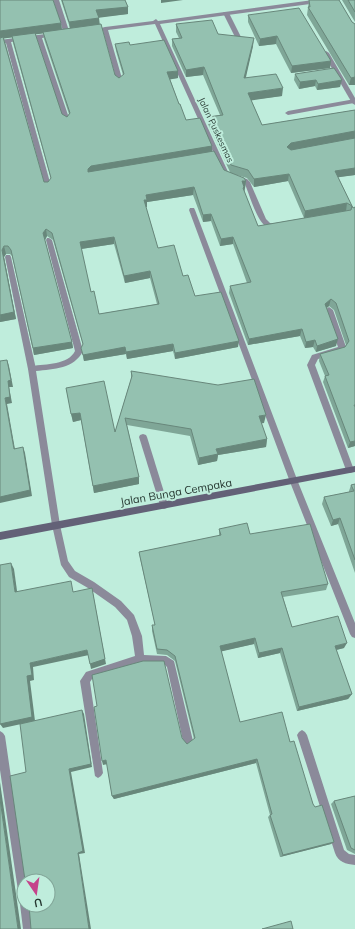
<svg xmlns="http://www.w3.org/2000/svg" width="355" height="929" viewBox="0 0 355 929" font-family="Mulish,sans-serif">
  <rect width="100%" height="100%" fill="#bfeddc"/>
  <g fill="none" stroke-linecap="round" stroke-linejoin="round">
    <!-- lane -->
    <g fill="#8b8a9a" fill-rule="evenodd">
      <path d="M224,12L229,13L241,37L240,38L235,37L223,13Z"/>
      <path d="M355,99L354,103L288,115L285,113L288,111Z"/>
      <path d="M6,255H10L11,257L36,369L32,372L28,369L5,257Z"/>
      <path d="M143,434L146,435L147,437L168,505L167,508L164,509L161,508L160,505L139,437L140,435Z"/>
      <path d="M56,521L59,522L60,525L68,561L75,571L94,582L121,601L134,615L142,636L144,655L166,656L174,661L193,741L191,744L188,746L185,744L183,741L167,667L165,665L140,664L92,679L90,682L103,773L101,776L98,778L95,776L80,681L86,672L135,656L132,636L127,620L115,607L88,588L69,577L61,565L52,525L53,522Z"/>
    </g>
    <!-- street -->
    <g fill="#8b8a9a" fill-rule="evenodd">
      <path d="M53,0H59L70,34L69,35L64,34Z"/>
      <path d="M313,0H328L325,2L160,24L229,174L247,179L250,182L266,219L270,223L279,224L280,226L277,228C274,228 270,228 267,227C258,224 249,194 245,184L243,182L225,177L224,176L155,24L108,30L123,82L120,84L117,82L103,31L92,33L89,31L105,27L153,21L156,19L158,21Z"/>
      <path d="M53,33L56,35L55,36L42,38L70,121L67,123L64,121L37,39L11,42L51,186L48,188L45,186L6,43L0,44V40Z"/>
      <path d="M326,51L329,53L355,98V105L352,103L323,53Z"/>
      <path d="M190,208H194L195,210L298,482L355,623V638L352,637L350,634L290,482L189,210Z"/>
      <path d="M47,238H49L52,240L83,351C74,369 54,369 36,371L60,525L59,528L56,529L53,528L52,525L28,369L32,366C46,364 68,365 75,351L46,240Z"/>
      <path d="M329,307L333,310L346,347L343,352L318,359L315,365L354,470L353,472L350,473L347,472L346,470L307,365L312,355L338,347L325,310Z"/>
      <path d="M302,730L305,732L307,735L344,850L349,854L355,855V865C346,864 338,862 335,853L297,735L299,732Z"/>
      <path d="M0,731L3,733L5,736L26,881H24V905H30L33,929H23L20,904L0,770Z"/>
    </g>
    <!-- secondary -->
    <path fill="#636177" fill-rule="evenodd" d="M355,466V472L0,540V532Z"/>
  </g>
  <!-- wall -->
  <g fill="#7fa697" fill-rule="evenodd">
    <path d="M0,0L61,23L62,29L70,28L61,0H125L128,7V14L99,17V24L115,75L119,78L123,75L116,51L115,44L130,45L178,78L170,79L179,104L186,120L212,146V152L224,170L230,172L208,124V117L220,115L203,75L186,77L172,46V39L179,38L176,32V24L218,34L253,46L245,78L282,96L251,100L262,125L355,110V175L338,177L353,208L355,207V446L348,448L323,382L325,376L319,361L320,354L345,347L346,345L334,310L329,306L327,308L336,346L316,352L313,347L305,348L300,336L248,345L229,293L230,286L247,283L233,244L220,246L211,221L203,222L193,195L147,202V207H146L158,248L183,276L195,296L238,347L175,359L173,351L127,359L126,354L84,361L81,348L83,345L53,240L47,236L45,240L72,342L73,348L34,355L12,256L10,254H6L4,257L16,319L0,322ZM43,33L44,39L69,114L67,117L62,114L35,34ZM12,37L13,43L51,179L48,182H44L4,38ZM233,174L247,178L254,187L288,181L304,218L258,226L244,191V188H245L246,181ZM114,244L125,283L150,278L157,304L99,314L91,292L81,249Z"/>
    <path d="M309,0H339L352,22L355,24V85H349L307,15Z"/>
    <path d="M342,0H355V22Z"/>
    <path d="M248,15L330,68L291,73L276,44L259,46L248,22Z"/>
    <path d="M295,74L340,87L317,90L315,86L299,89L294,80Z"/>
    <path d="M131,371L264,423H261L267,439L266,447L218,455L217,461L198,465L190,436L127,425L139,477V484L94,493L81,420L73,422L66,388L115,432L131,379Z"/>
    <path d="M355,484V573L338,524L331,526L322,504L324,497L349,492V491L351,485Z"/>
    <path d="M219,529L250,534L328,584L326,590L283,597L292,627L344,648L336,650L352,694L348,699L297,711L280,653L258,658L254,644L221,651L240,722L290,742L313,804L331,844L280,857L268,817L270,815L256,763L114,799L112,796L107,764L103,765L182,738L187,744L194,739L175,661L167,655L157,654L152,631V625H155L140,558L139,552L219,536Z"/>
    <path d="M355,796V854L347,850L331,804L334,801Z"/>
  </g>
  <!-- shaded-wall -->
  <g fill="#68877b">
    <path d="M161,0H183L161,3Z"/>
    <path d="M128,7V14L97,18L96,10Z"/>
    <path d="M99,18L100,26L70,29L69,22Z"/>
    <path d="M61,23L62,31L0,39V31Z"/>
    <path d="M277,36L276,44L259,46L260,39Z"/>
    <path d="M254,38L253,46L244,86V78Z"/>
    <path d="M331,61L330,68L291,73L292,66Z"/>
    <path d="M204,67L203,75L186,77V70Z"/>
    <path d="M178,71V78L167,80V72Z"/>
    <path d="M355,77V85H349L351,78Z"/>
    <path d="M316,80L315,86L299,89L300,82Z"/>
    <path d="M342,80L340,87L317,90L318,84Z"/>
    <path d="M283,88L282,96L248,101V93Z"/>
    <path d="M355,131V139L290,151L287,147L291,143Z"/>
    <path d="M212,146V153L88,176V169L91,166Z"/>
    <path d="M355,168V175L333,178L335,171Z"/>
    <path d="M289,174L288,181L254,187V179Z"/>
    <path d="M242,181H246L244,195Z"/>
    <path d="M194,187L193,195L147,202V207H144V200L146,195Z"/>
    <path d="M347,203L346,211L304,218L305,211Z"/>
    <path d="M211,214V221L203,222V215Z"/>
    <path d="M46,229L47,236L45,240L43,233Z"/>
    <path d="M114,237V244L81,249L80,242Z"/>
    <path d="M233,237V244L220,246L221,239Z"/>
    <path d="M4,246L6,254L4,257L16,319L0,322L2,250Z"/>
    <path d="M150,271V278L125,283L124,276Z"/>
    <path d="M331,299L329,306L324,310L325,304Z"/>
    <path d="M302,329L300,336L248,345L249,339Z"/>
    <path d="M338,339L336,346L316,352L317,346Z"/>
    <path d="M315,340L313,347L305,348L306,342Z"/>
    <path d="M239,341L238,347L175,359V353Z"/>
    <path d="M72,342L73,348L34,355L33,348Z"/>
    <path d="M173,344V351L127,359L126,352Z"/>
    <path d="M125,347L126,354L84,361L83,355Z"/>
    <path d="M7,360L9,366L13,387H9L12,403L7,404L16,455L14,449L5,398L8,381Z"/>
    <path d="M80,413L81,420L73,422L71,414Z"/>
    <path d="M266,415L264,423L258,424L259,416Z"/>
    <path d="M267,439L266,447L218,455L217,461L198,465L199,458L216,449Z"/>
    <path d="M355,441V446L348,448L350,442Z"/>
    <path d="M23,447L25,453L32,496L0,503V497Z"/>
    <path d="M139,477V484L94,493L93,486Z"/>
    <path d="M340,518L338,524L331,526L333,520Z"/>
    <path d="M11,563L14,569L18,598L15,592Z"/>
    <path d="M92,588L106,664L91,669L90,664Z"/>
    <path d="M255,638L254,644L219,652L220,646Z"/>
    <path d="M347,643L344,648L332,651L335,646Z"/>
    <path d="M282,648L280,653L258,658L259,653Z"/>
    <path d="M87,650L89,655L33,667L34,680L30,681L35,721L3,728L0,724L30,663Z"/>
    <path d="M352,694L348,699L297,711L299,707Z"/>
    <path d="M82,710L84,714L92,767L71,772L85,853L79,854L91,929H89L78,853L69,769Z"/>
    <path d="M257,759L256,763L114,799L112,796Z"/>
    <path d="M106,760L107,764L103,765L102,761Z"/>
    <path d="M0,782L21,929H18L0,799Z"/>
    <path d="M334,842L331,844L280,857L283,855Z"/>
  </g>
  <!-- building -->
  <g fill="#94c1b0" stroke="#68877b" fill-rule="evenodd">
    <path d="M0,0H53L61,23L0,31Z"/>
    <path d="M62,0H125L128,7L96,10L99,18L69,22Z"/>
    <path d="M309,0H339L352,22L355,24V77L351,78L308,7H310Z"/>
    <path d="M348,0H355V12Z"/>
    <path d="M299,8L331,61L292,66L277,36L260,39L248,15Z"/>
    <path d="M212,20L218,34L254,38L244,78L276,74L283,88L248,93L262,125L355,110V131L291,143L287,147L291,150L355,138V168L335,171L353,208L355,207V405H354L355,407V441L350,442L325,376L329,375L320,354L345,347L349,341L336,303L331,299L325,304L338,339L317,346L315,340L306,342L302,329L249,339L230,286L251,282L233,237L221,239L211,214L203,215L194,187L146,195L147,200H144L158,248L174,245L183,276L188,275L195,296L221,292L239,341L175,353L173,344L126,352L125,347L83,355L81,348L83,344L52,233L46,229L43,233L72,342L33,348L11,250L8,246H4L2,250L14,312L0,315V38L3,37L44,182H48L51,178L12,36L35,33L62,114L67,117L70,113L43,32L101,24L115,75L119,78L124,74L115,44L129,42L130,45L164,40L178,71L167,72L179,104H180L186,120L200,118L212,146L91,166L88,169V172L214,151L224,170L244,178L246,181H242L244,187L243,188L258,226L351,210L352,206L347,203L305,211L289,174L254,179L248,170L231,165L208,117L223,115L204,67L186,70L172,39L182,38L176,24ZM114,237L124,276L150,271L159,304L99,314L94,291L91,292L80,242Z"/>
    <path d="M334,68L342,80L318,84L316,80L300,82L295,74Z"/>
    <path d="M7,360L11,380L8,381L10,397L5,398L14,449L23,447L30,490L0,497V361Z"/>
    <path d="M131,371L218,385L254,379L266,415L259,416L267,439L216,449L218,454L199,458L191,429L125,418L139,477L93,486L80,413L71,414L66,388L104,381L115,432L132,376Z"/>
    <path d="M355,484V560L340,518L333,520L324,497L354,491L351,485Z"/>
    <path d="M247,523L250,534L310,524L328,584L281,592L292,627L338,616L347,643L335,646L352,694L299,707L282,648L259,653L255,638L220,646L240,722L282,712L290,742L294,741L313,804L315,807L322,805L334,842L283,855L270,815L272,814L257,759L112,796L106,760L102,761L94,707L97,706L92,675L143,661H164L182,738L187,744L195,738L175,656L167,650L157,649L152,625H155L139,552L221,535L219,529Z"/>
    <path d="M11,563L15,592L71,581L73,592L92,588L105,659L90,664L87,650L30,663L32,675L27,676L32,717L0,724V565Z"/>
    <path d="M82,710L91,764L69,769L83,851L78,853L89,929H31L29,905H48V881H24V903H23V881L25,880L10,776L26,772L20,724Z"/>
    <path d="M355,796V850L351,848L334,801Z"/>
    <path d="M0,799L18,929H19H0Z"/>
    <path d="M291,921L293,929H262Z"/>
  </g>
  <g text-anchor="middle" stroke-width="4" stroke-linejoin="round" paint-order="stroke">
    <!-- far-street labels -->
    <g font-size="9" fill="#273932" stroke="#bfeddc">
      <text transform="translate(216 130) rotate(65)" y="3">Jalan Puskesmas</text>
    </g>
    <!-- street labels -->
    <g font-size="11" fill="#273932" stroke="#bfeddc">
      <text transform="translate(176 492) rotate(-10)" y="4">Jalan Bunga Cempaka</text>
    </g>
  </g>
  <!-- north arrow -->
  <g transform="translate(36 893) rotate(167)"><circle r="19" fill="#bfeddc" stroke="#82a598"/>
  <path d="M0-3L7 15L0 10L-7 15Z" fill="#c5438b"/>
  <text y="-6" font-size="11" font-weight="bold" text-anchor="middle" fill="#273932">U</text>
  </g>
</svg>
